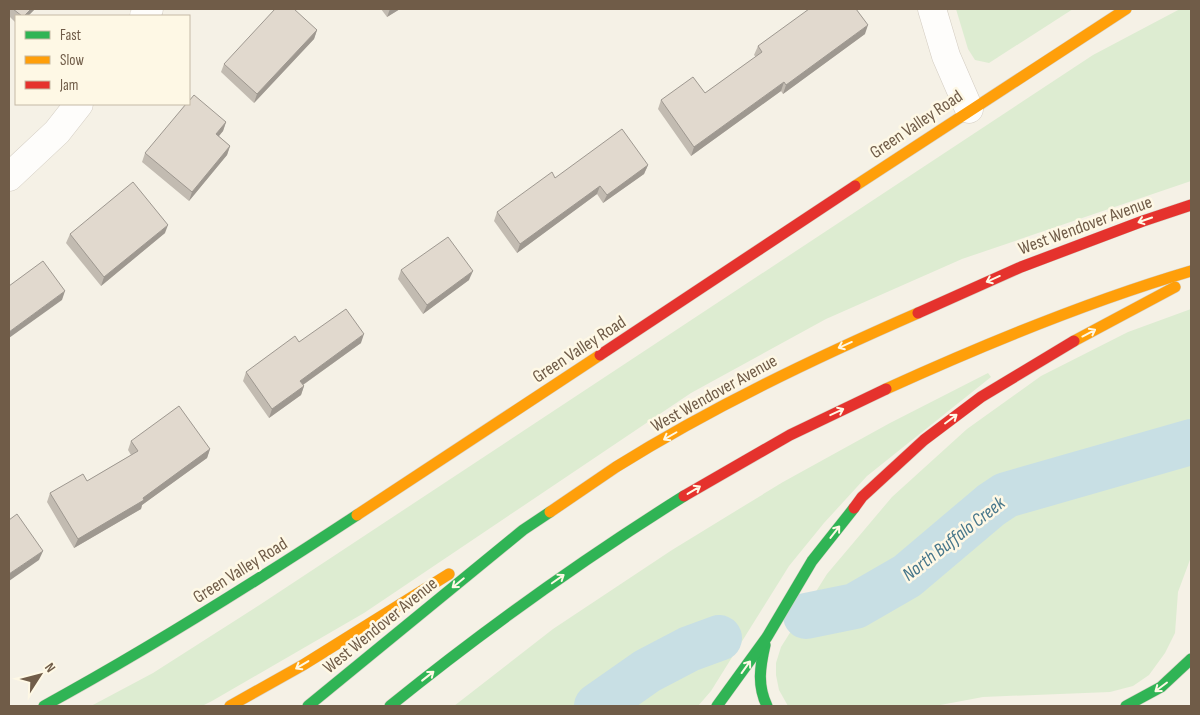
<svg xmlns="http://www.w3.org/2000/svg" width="1200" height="715" viewBox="0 0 1200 715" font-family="'Sofia Sans Condensed',sans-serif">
  <rect width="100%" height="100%" fill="#f5f1e6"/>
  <!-- green -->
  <g fill="#ddecd1">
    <path d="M956,9H1073L989,63L975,60L968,49Z"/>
    <path d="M1180,9H1191V181L962,259L826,319L691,393L364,613L212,701L202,706H91L153,673L261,604L1093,55Z"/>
    <path d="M1191,309V557L1178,592L1175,633L1165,653L1149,675L1133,686L1110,692L983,697L935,706H788L779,690L776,675V663L781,647L827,574L892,497L967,429L1041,376L1128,332Z"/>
    <path d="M988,373L991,377L867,476L824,523L789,566L711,691L698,706H454L553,629L672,550L783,482L890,423Z"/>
  </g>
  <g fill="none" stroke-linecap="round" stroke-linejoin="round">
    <!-- river -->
    <g stroke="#c8dfe4" stroke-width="46">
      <path d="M806,616L855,606L907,576L991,505L1006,495L1191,442"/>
      <path d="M597,706L647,671L689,649L719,638"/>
    </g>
    <defs>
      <g id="street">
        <path d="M932,9L946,56L969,109"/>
        <path d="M144,16L149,9"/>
        <path d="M9,177L57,132L79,104"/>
      </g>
      <g id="fast">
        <path d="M765,645C760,667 757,685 767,706"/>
        <path d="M44,706C152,647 255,582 357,515"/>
        <path d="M308,706L523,530L550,512"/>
        <path d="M390,706C484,630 582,560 684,496"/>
        <path d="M717,706L767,637L812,561L854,508"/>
        <path d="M1126,706L1161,687L1191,659"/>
      </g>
      <g id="slow">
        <path d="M855,186L1126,9"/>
        <path d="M1074,341L1175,287"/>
        <path d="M886,389C985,344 1086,302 1191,271"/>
        <path d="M550,512C572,497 594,482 616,467C712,407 815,358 918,313"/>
        <path d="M357,515L600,355"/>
        <path d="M230,706L303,665L449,574"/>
      </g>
      <g id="jam">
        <path d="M918,313L1021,267L1143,221L1191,205"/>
        <path d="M600,355L855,186"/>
        <path d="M684,496L790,435L886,389"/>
        <path d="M854,508L862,497L924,440L981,397L1074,341"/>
      </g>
    </defs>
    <!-- street casing -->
    <use href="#street" stroke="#d3ccc1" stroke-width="29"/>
    <!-- fast casing -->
    <use href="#fast" stroke="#d5cec2" stroke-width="12"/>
    <!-- slow casing -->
    <use href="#slow" stroke="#d5cec2" stroke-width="12"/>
    <!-- jam casing -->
    <use href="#jam" stroke="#d5cec2" stroke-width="12"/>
    <!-- street -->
    <use href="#street" stroke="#fefdfb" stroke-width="28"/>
    <!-- fast -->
    <use href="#fast" stroke="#30b455" stroke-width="11"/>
    <!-- slow -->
    <use href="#slow" stroke="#ff9f0a" stroke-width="11"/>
    <!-- jam -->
    <use href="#jam" stroke="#e5322d" stroke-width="11"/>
  </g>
  <!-- wall -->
  <g fill="#c2bbb1">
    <path d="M9,9H35L28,16H16V23L9,16Z"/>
    <path d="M381,9H400L387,17Z"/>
    <path d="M317,30L314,39L254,103L221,72L224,64Z"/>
    <path d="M865,34L783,94L781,91L691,156L658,109L661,100L705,93L756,57L754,55L758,46Z"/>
    <path d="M226,122L223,131L219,136L230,146L227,155L189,201L142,162L145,153Z"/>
    <path d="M648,165L644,174L603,203L597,194L517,253L494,221L497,212L555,178Z"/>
    <path d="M165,233L101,286L66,243L70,234Z"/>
    <path d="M401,270L469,280L423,314L398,279Z"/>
    <path d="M299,342L361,343L303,385L304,386L301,395L269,418L243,381L246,372Z"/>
    <path d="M131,441L210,449L207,458L142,505L141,509L74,548L47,502L50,493L87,481L131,455L128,450Z"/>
  </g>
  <!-- shaded-wall -->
  <g fill="#9e9890">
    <path d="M31,9H35L28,16H24Z"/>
    <path d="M390,9H400L387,17Z"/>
    <path d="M868,25L865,34L783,94L786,85Z"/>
    <path d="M317,30L314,39L254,103L257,94Z"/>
    <path d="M784,82L781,91L691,156L694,147Z"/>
    <path d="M226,122L223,131L213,143L216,134Z"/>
    <path d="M230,146L227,155L189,201L192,192Z"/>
    <path d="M648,165L644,174L603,203L607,195Z"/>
    <path d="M600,186L597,194L517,253L520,244Z"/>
    <path d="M168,225L165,233L101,286L104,277Z"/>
    <path d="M473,271L469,280L423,314L427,305Z"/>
    <path d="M65,291L62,300L9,338V332Z"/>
    <path d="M364,334L361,343L297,389L300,381Z"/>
    <path d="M304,386L301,395L269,418L272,409Z"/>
    <path d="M210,449L207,458L142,505L141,509L74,548L78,539Z"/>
    <path d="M43,551L39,560L9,581V574Z"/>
  </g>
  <!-- building -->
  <g fill="#e1d9ce" stroke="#9e9890">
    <path d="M13,9H31L24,16H22Z"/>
    <path d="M275,9H294L317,30L257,94L224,64Z"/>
    <path d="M809,9H856L868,25L786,85L784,82L694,147L661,100L693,77L705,93L762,52L758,46Z"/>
    <path d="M194,95L226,122L216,134L230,146L192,192L145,153L186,104H189V101Z"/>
    <path d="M622,129L648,165L607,195L600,186L520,244L497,212L552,172L555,178Z"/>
    <path d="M133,182L168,225L104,277L70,234Z"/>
    <path d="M448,237L473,271L427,305L401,270Z"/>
    <path d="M43,261L65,291L9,332V286Z"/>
    <path d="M346,309L364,334L300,381L304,386L272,409L246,372L295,336L299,342Z"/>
    <path d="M179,406L210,449L143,498L144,500L78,539L50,493L83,474L87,481L138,451L131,441Z"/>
    <path d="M17,514L43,551L9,574V520Z"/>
  </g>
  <!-- one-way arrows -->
  <defs><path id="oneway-shaft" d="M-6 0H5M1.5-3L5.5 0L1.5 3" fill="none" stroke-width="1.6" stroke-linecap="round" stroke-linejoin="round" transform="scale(1.25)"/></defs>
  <g stroke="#fef8e5">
    <use href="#oneway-shaft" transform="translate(1145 220) rotate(161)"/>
    <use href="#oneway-shaft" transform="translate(993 279) rotate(156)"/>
    <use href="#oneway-shaft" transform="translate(1089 333) rotate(-28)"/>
    <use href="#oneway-shaft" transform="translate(845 345) rotate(156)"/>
    <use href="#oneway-shaft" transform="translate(837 412) rotate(-25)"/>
    <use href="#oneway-shaft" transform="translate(951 419) rotate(-37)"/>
    <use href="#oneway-shaft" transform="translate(670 436) rotate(150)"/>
    <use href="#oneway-shaft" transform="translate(694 490) rotate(-31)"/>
    <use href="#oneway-shaft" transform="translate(835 532) rotate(-52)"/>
    <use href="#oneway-shaft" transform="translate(558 579) rotate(-35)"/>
    <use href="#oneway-shaft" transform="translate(458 583) rotate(141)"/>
    <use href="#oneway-shaft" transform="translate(302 665) rotate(149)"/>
    <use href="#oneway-shaft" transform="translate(746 667) rotate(-54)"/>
    <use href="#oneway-shaft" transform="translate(428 676) rotate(-38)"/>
    <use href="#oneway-shaft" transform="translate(1161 687) rotate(143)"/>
  </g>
  <g text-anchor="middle" stroke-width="5" stroke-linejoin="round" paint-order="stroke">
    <!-- street labels -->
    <g font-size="18" fill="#705c48" stroke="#fef8e5">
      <text transform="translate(916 124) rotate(-34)" y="6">Green Valley Road</text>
      <text transform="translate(1085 225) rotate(-20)" y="6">West Wendover Avenue</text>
      <text transform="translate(579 349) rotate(-33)" y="6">Green Valley Road</text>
      <text transform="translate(714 393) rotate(-29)" y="6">West Wendover Avenue</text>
      <text transform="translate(240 570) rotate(-32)" y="6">Green Valley Road</text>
      <text transform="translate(380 625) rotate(-39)" y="6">West Wendover Avenue</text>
    </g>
    <!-- water labels -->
    <g font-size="19" font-style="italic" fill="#46768a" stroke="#fef8e5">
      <text transform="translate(953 538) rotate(-38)" y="7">North Buffalo Creek</text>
    </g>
  </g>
  <!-- border -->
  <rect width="1200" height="715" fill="none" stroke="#705c48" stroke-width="20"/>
  <!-- legend -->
  <rect x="15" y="15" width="175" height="90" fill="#fef8e5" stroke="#c5baa6"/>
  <rect x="25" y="31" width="25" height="8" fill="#30b455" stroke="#c5baa6"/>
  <text x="60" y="40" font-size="15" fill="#705c48">Fast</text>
  <rect x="25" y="56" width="25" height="8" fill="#ff9f0a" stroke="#c5baa6"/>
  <text x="60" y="65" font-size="15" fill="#705c48">Slow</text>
  <rect x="25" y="81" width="25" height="8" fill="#e5322d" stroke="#c5baa6"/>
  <text x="60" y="90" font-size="15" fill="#705c48">Jam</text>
  <!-- north arrow -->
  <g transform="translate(40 675) rotate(54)" stroke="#fef8e5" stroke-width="4" paint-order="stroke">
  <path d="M0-4L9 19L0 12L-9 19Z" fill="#705c48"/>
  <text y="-8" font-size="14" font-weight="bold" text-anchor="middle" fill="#705c48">N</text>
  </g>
</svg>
